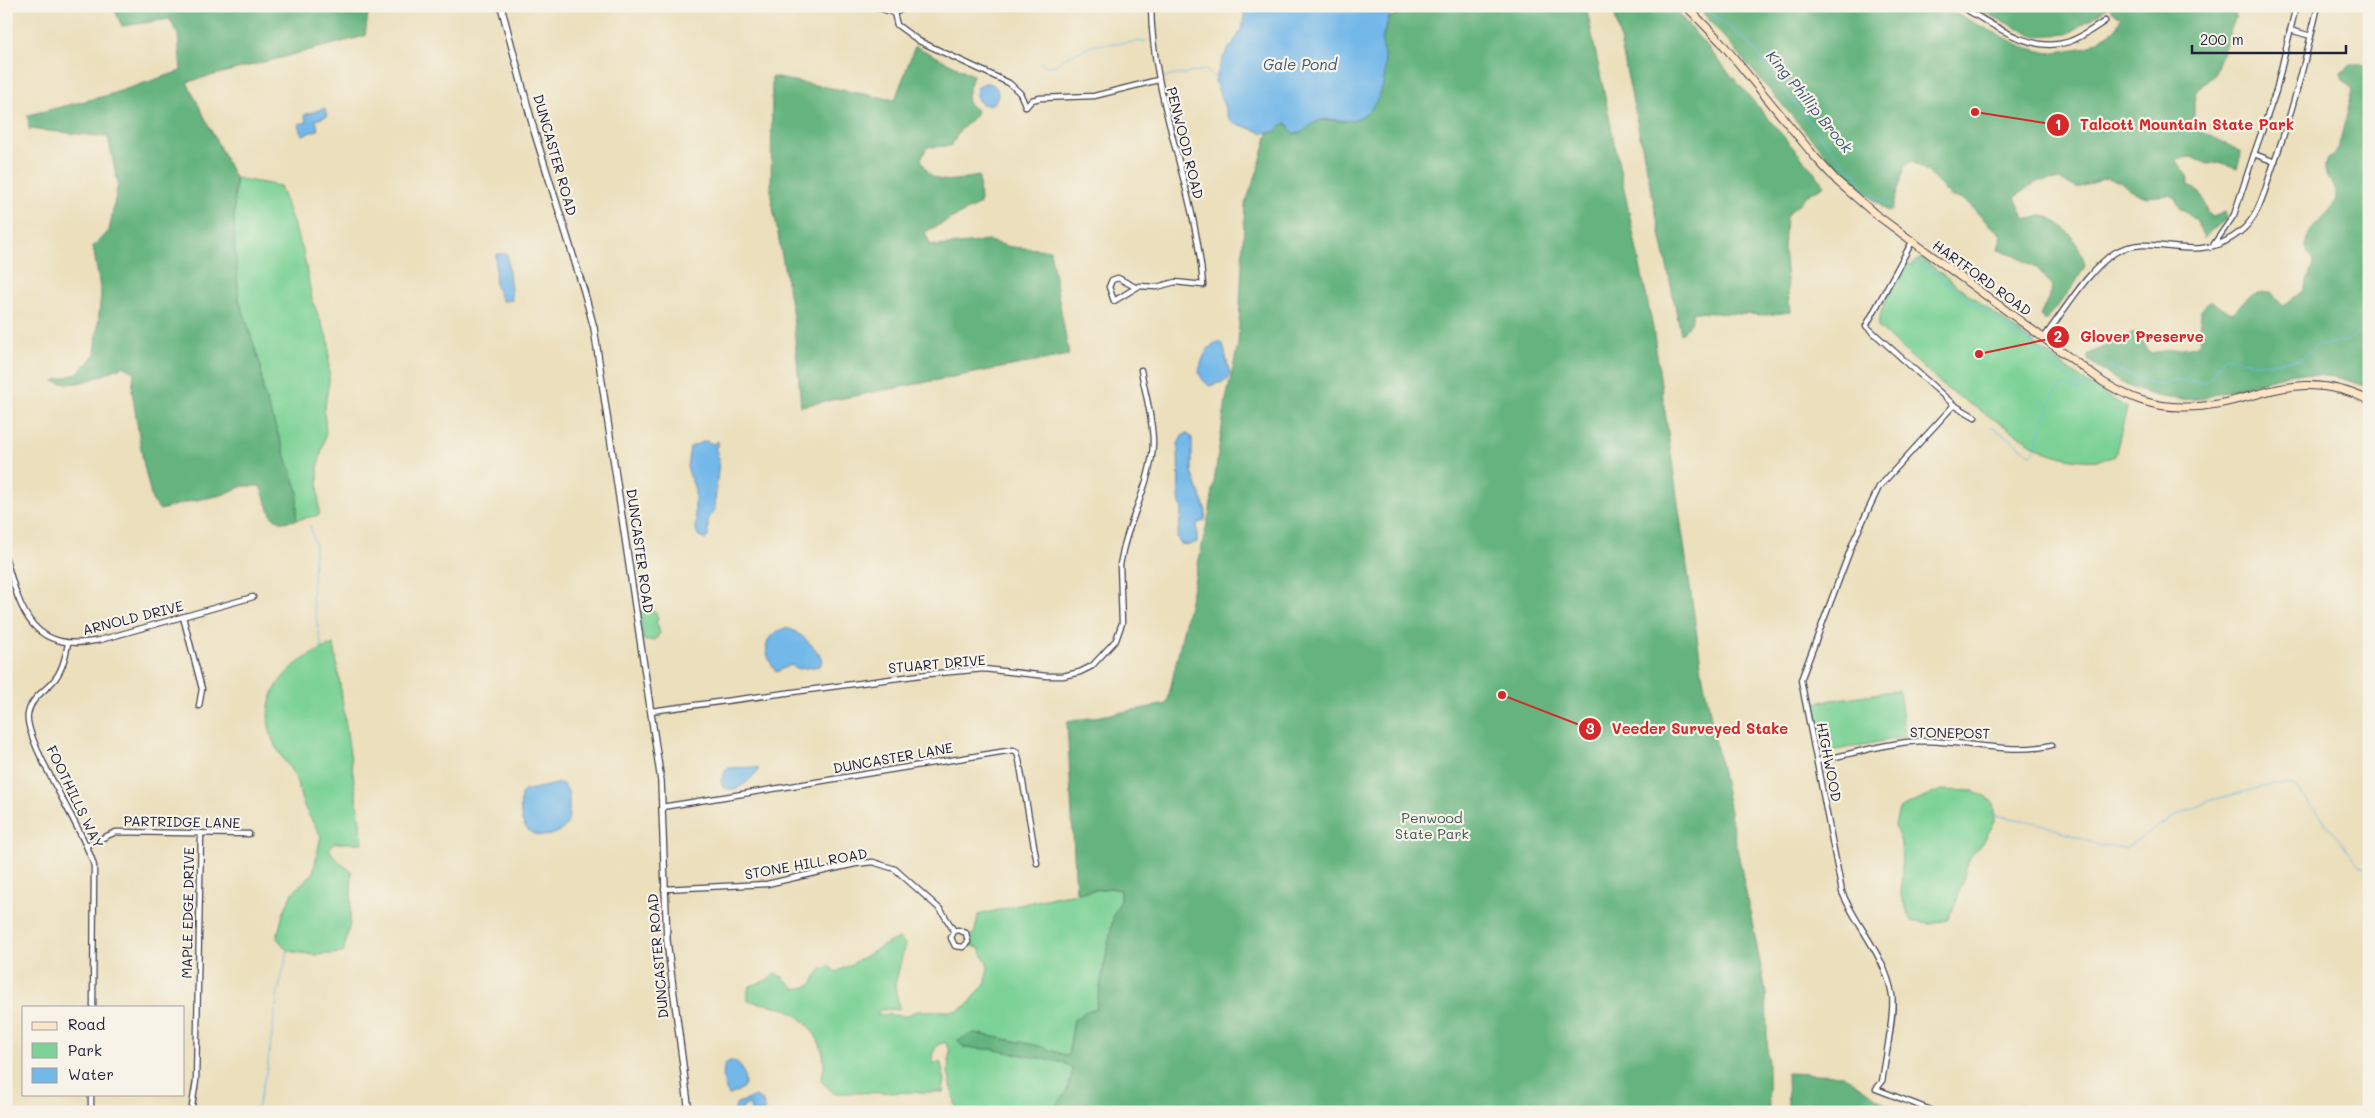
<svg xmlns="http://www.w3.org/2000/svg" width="2375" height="1118" viewBox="0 0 2375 1118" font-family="Mali,sans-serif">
  <rect width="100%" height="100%" fill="#f7f3e8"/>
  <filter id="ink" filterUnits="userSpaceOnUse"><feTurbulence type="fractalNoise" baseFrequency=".02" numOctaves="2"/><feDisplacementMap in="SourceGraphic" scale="10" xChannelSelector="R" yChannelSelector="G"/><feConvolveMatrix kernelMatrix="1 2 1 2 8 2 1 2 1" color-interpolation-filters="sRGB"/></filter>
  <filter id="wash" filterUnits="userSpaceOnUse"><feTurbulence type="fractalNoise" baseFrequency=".0096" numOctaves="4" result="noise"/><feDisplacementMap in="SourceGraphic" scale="20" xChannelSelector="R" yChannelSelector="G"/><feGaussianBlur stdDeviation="1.12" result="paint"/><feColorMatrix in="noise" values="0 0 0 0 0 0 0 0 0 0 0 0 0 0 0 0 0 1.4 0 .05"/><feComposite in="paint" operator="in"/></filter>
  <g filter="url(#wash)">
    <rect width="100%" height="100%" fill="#ebdfbc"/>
    <!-- green -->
    <g fill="#7cd296" stroke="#4f7a68">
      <path d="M235,178L280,186L303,251L312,300L329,342V381L324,412L326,432L318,467L319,515L296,520L298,491L263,391L261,367L239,299L234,234Z"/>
      <path d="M1921,258L2082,380L2127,408L2115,456C2093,465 2062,459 2040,449L1947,389L1878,327C1881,304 1894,283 1905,263L1912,265Z"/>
      <path d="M649,610L656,612L658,620L656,621L660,633L655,640L645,641L643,638L639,614L640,611Z"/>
      <path d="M334,644L363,843H334L329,849L338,861L352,872L350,923L343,953L314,955L288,951L277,938L283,914L292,893L313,873L321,836C316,826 308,816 304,806C300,797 299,786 295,777C289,765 278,753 273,741C255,692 292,659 334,644Z"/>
      <path d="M1899,690L1905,737L1825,752L1813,703Z"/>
      <path d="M1941,790L1974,791L1993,802L1995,821L1985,839L1969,859L1956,903L1947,920L1930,924L1911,921L1901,896L1902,871L1901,843L1895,826L1899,809Z"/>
      <path d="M1110,888L1120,890V902L1114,914L1096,1008L1085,1012L1074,1020L1068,1056L1035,1045L974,1033L964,1048L991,1049L1065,1063L1072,1069C1068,1111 1049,1112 1013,1112C994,1112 976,1112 957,1112L948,1071L950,1050L945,1042L937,1045L932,1055L934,1064L940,1061L945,1080L943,1092L834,1093L821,1081C822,1076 824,1070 824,1066C825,1041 805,1016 783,1008C771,1004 760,1004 748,1000V990L750,986L765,981L775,974L783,977L795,989C818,986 809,984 821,969L829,966L836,972C858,962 877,947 899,938L905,944L895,985L899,1009L879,1010L877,1014L905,1016L917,1011H957L968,1005L986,982L988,965L979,948L966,944L968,938L975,932L978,915L1058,896Z"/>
    </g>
    <!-- forest -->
    <g fill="#65b47f" stroke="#446b5d">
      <path d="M113,6H369L365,36L187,82L235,178L234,234L239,299L261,367L263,391L298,491L296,520L283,522L272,517L260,486H243L222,495L187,502L160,510L152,500L143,461L132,391L134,372L123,366C103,375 75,390 54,381L76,374L95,355L101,294L93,246L109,231L118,184L108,137L29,129L28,115L105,96L181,71L178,35L170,19L122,26Z"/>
      <path d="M1425,6H1586L1653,328L1703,678L1766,992L1769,1112H1051L1050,1109C1066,1098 1070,1087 1072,1069L1065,1063L991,1049L964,1048L958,1040L974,1033L1035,1045L1068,1056L1074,1020L1085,1012L1096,1008L1114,914L1120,902V890L1110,888L1076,892L1067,722L1167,704L1210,510L1226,400L1238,345L1245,204L1258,170L1268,133H1273L1281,125L1287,123L1299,133C1306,130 1312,123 1318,121C1331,118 1343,124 1356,119C1377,111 1384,87 1385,65C1385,58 1382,50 1382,42C1383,33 1387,26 1390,17Z"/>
      <path d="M1613,6H1672L1825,185L1806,196L1786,217L1784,248L1790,312L1766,315L1693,312L1691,323L1681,334Z"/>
      <path d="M1697,6H1940L2024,47L2049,53L2088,47L2115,30L2121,18L2108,7L2068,34L2034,36L1971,6H2232L2236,16L2214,75L2196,91L2194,101V121L2199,130L2240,151L2241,154L2237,168L2222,163L2208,164L2191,157L2179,158L2177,162L2187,176L2189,185L2201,194L2209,214L2213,217L2225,212L2227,219L2212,229L2204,239L2196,220L2180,208L2175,198L2169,195L2146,197L2130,190L2121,182L2106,178L2077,188L2060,180L2040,181L2030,186L2015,197L2024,218L2031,219L2044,215C2066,225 2080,242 2085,266L2074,285L2046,321L2040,316L2052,290L2051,284L2038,269L2010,253L1998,250L2001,236L2000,233L1988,224L1966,201L1950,196L1928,172L1911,161L1905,166L1892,209L1887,211L1847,177L1830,160Z"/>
      <path d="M915,46L973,75L967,95L968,103L977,110L975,116L959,132L951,146L927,147L921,159C932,189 954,180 979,176L980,204L925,232L930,244L938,246L989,241L1011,247L1050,250L1069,355L801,406L793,315L771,197L772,77L895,100Z"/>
      <path d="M2351,64H2369V387L2336,377L2294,373L2199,399C2169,401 2140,394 2115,379C2105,373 2098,366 2089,361L2087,355L2132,333L2139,332L2146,348L2151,353L2195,346L2200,342L2201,310L2209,302H2213L2222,309L2232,313C2239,309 2241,302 2247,298C2253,294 2266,292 2272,293L2278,301L2284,305L2304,290L2313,264C2313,258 2306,253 2306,246C2306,224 2333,217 2336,197C2339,183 2317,177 2328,158L2337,153L2353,89L2343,80L2341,73Z"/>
      <path d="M1787,1073L1843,1075L1898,1112H1788Z"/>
    </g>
    <!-- water -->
    <g fill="#72b8e9" stroke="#4a6d92">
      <path d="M1243,6H1391C1391,17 1385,26 1383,36C1381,45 1384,53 1385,63C1386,84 1378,109 1358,118C1344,125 1329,115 1316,122C1306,127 1308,132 1293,134L1287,123L1281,125L1277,131L1263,133L1232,122L1228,117L1215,81C1218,72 1222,57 1228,50C1237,39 1248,23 1243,6Z"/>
      <circle cx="987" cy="94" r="11"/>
      <path d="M325,108L327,116L316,120L318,130L302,135L299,124L307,122L304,115Z"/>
      <path d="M498,254H507L512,300L502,301L495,284L496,255Z"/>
      <path d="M1218,342L1223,344L1230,374L1226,381L1209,386L1203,380L1199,373C1201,361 1206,346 1218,342Z"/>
      <path d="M1187,433L1192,438V472L1206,511L1205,520L1197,524V542L1189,545L1181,544L1177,538L1182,509L1179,499L1178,444L1182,436Z"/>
      <path d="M706,441L713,444L718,441V446L715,447L719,459L718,470L714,512L708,520V537L705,540L698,535L695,526L697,521L695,516V490L687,467L690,447Z"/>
      <path d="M786,628C798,630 818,649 822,660L820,666L799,669L791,665L776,672C764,654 760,635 786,628Z"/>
      <path d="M756,767L759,769C750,780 737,795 723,787L721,781L727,768Z"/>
      <path d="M561,783C569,788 569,795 569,804C569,810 570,817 567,823C560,838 532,841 524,825C520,818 520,802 521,794L524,791Z"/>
      <path d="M730,1061C743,1061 744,1074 745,1084L740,1091L729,1095C723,1087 722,1074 725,1064Z"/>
      <path d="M755,1097L763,1101L765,1112H751L750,1106L748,1104L742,1108V1112H734L737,1103Z"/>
    </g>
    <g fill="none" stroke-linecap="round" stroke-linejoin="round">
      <!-- stream -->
      <g stroke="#72b8e9" stroke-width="1">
        <path d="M1701,6L1748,42L1821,137L1842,161L1856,174L1865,192L1891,205L1892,212"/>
        <path d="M1040,62L1046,66L1056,65L1064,58L1094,45L1146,41"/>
        <path d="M1165,77L1206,70L1212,76L1216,77"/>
        <path d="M1911,261L1935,273L1957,292L2031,344L2074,382L2086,388L2088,386"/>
        <path d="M2109,366L2155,386L2175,381L2207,382L2226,356L2252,363H2273L2301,359L2317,346L2348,340L2369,324"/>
        <path d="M1991,427L2009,438L2032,455C2040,440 2048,391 2064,385L2079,391L2080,384"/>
        <path d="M310,525L315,546L312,598L322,648"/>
        <path d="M1994,815L2038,823L2096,844L2125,848L2170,819L2212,800L2275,784L2294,785L2360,865L2369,869"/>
        <path d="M256,1112L267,1068L278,992L288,951"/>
      </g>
    </g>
  </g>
  <g filter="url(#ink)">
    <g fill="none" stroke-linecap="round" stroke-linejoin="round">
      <defs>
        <g id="minor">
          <path d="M873,6L894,13L909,6"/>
          <path d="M1960,6C1991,23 2030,54 2068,42C2081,38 2093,29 2105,21"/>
          <path d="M894,13L897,25L919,41L1009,83L1020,93L1026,107L1032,100L1040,98L1094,96L1158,80"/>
          <path d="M2290,30L2311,36"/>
          <path d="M2254,154L2275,162"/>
          <path d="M1912,242L1866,326L1954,405L1975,417"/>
          <path d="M2214,244L2234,215L2254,154L2276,91L2296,6"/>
          <path d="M1135,287L1118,278L1112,280L1109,287L1114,301L1139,286L1157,287L1175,282L1203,285C1196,190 1152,102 1151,6"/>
          <path d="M2043,339C2062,314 2090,267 2116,252C2153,232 2192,264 2233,237C2241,232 2249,224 2254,216C2263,201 2267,183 2273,166C2292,114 2305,61 2318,6"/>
          <path d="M6,559C21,613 33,654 100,640L253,597"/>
          <path d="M183,617L202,689L199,706"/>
          <path d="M68,643C66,655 63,669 55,679C46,691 31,697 28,714C23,740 85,831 94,866L93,1007"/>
          <path d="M651,711L928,674L984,669L1047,676H1063L1080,672L1092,666L1116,640L1122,623L1120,565L1123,550C1131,515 1152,480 1153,443C1153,419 1145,393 1141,370"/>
          <path d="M1818,761C1852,754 1888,742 1923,741C1964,741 2013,755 2052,745"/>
          <path d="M662,807L1013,750L1017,752L1019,760L1037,863"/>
          <path d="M87,845L116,832L249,834"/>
          <path d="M664,889L767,884L855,864L873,862L895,869L905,878L941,910L954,931L951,938L955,946L963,947L968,942L966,933L958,930L954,931"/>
          <path d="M91,1112V1094"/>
          <path d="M191,1112L196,1081L201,833"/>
          <path d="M1936,1112L1876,1089L1882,1082C1885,1061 1895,1013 1892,995C1886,957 1856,926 1842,892L1801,680L1854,540L1879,487L1954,405"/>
          <path d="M1985,1112L2027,1110"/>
        </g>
        <path id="tertiary" d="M501,6L535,134L584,291L594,328L661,781L667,941L689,1112"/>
        <path id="secondary" d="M1686,6L1721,42L1815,157L1837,181L1874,213L2103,382C2128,397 2152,407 2182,407C2254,408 2291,363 2369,400"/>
      </defs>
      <!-- minor casing -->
      <use href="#minor" stroke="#403e4e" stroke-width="7"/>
      <!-- tertiary casing -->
      <use href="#tertiary" stroke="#403e4e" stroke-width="8"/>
      <!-- secondary casing -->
      <use href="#secondary" stroke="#403e4e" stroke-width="9"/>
      <!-- minor -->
      <use href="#minor" stroke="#fff" stroke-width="4.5"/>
      <!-- tertiary -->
      <use href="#tertiary" stroke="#fff" stroke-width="5.5"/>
      <!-- secondary -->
      <use href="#secondary" stroke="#fde5c5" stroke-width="7"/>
    </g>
  </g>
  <g text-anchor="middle" stroke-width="4.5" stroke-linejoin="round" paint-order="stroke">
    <!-- street labels -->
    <g font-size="14" fill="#22223b" stroke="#f7f3e8">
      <text transform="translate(1185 143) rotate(76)" y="5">PENWOOD ROAD</text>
      <text transform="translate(555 155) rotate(74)" y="5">DUNCASTER ROAD</text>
      <text transform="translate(1982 278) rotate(36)" y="5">HARTFORD ROAD</text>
      <text transform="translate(640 551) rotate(82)" y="5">DUNCASTER ROAD</text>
      <text transform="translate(133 618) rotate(-14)" y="5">ARNOLD DRIVE</text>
      <text transform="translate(937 664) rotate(-5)" y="5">STUART DRIVE</text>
      <text transform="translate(1950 733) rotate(1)" y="5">STONEPOST</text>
      <text transform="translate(893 758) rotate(-10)" y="5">DUNCASTER LANE</text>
      <text transform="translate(1829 762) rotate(79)" y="5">HIGHWOOD</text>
      <text transform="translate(75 797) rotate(64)" y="5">FOOTHILLS WAY</text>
      <text transform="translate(182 822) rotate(1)" y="5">PARTRIDGE LANE</text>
      <text transform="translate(806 864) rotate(-10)" y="5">STONE HILL ROAD</text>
      <text transform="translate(188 913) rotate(-89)" y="5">MAPLE EDGE DRIVE</text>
      <text transform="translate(658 956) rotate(-95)" y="5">DUNCASTER ROAD</text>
    </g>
    <!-- park labels -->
    <g font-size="14" fill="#3d5756" stroke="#f7f3e8">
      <text x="1432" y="823">Penwood<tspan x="1432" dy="16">State Park</tspan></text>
    </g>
    <!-- water labels -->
    <g font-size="15" font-style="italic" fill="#3e5678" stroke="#f7f3e8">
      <text x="1300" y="70">Gale Pond</text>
      <text transform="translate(1809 102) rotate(51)" y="5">King Phillip Brook</text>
    </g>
  </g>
  <!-- callouts -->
  <path fill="none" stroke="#d62828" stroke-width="2" d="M1975 112L2058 125M1979 354L2058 337M1502 695L1590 729"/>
  <g fill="#d62828" stroke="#f7f3e8" stroke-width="2">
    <circle cx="1975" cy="112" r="5"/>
    <circle cx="1979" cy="354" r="5"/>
    <circle cx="1502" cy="695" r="5"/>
    <circle cx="2058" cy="125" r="12"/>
    <circle cx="2058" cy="337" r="12"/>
    <circle cx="1590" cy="729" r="12"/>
  </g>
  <g font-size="15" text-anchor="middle" font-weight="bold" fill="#fff">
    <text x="2058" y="130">1</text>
    <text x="2058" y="342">2</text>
    <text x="1590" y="734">3</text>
  </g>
  <g font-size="15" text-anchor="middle" font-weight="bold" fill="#d62828" stroke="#f7f3e8" stroke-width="4.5" stroke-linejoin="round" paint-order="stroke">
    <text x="2187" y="130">Talcott Mountain State Park</text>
    <text x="2142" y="342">Glover Preserve</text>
    <text x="1700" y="734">Veeder Surveyed Stake</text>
  </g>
  <!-- margin -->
  <rect width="2375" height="1118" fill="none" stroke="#f7f3e8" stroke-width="25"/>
  <!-- legend -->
  <rect x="22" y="1006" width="162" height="90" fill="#f7f3e8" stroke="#a29fa3"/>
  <rect x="32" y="1022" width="25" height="8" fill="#fde5c5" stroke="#a29fa3"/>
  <text x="68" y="1030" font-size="15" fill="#22223b">Road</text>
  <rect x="32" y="1043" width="25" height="15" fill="#7cd296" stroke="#a29fa3"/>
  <text x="68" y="1056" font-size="15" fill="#22223b">Park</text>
  <rect x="32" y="1068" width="25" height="15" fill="#72b8e9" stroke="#a29fa3"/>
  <text x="68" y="1080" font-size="15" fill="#22223b">Water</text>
  <!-- scale -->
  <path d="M2192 45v8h154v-8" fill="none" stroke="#22223b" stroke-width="2.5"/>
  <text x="2200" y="45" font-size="15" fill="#22223b" stroke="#f7f3e8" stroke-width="4" paint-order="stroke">200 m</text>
</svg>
